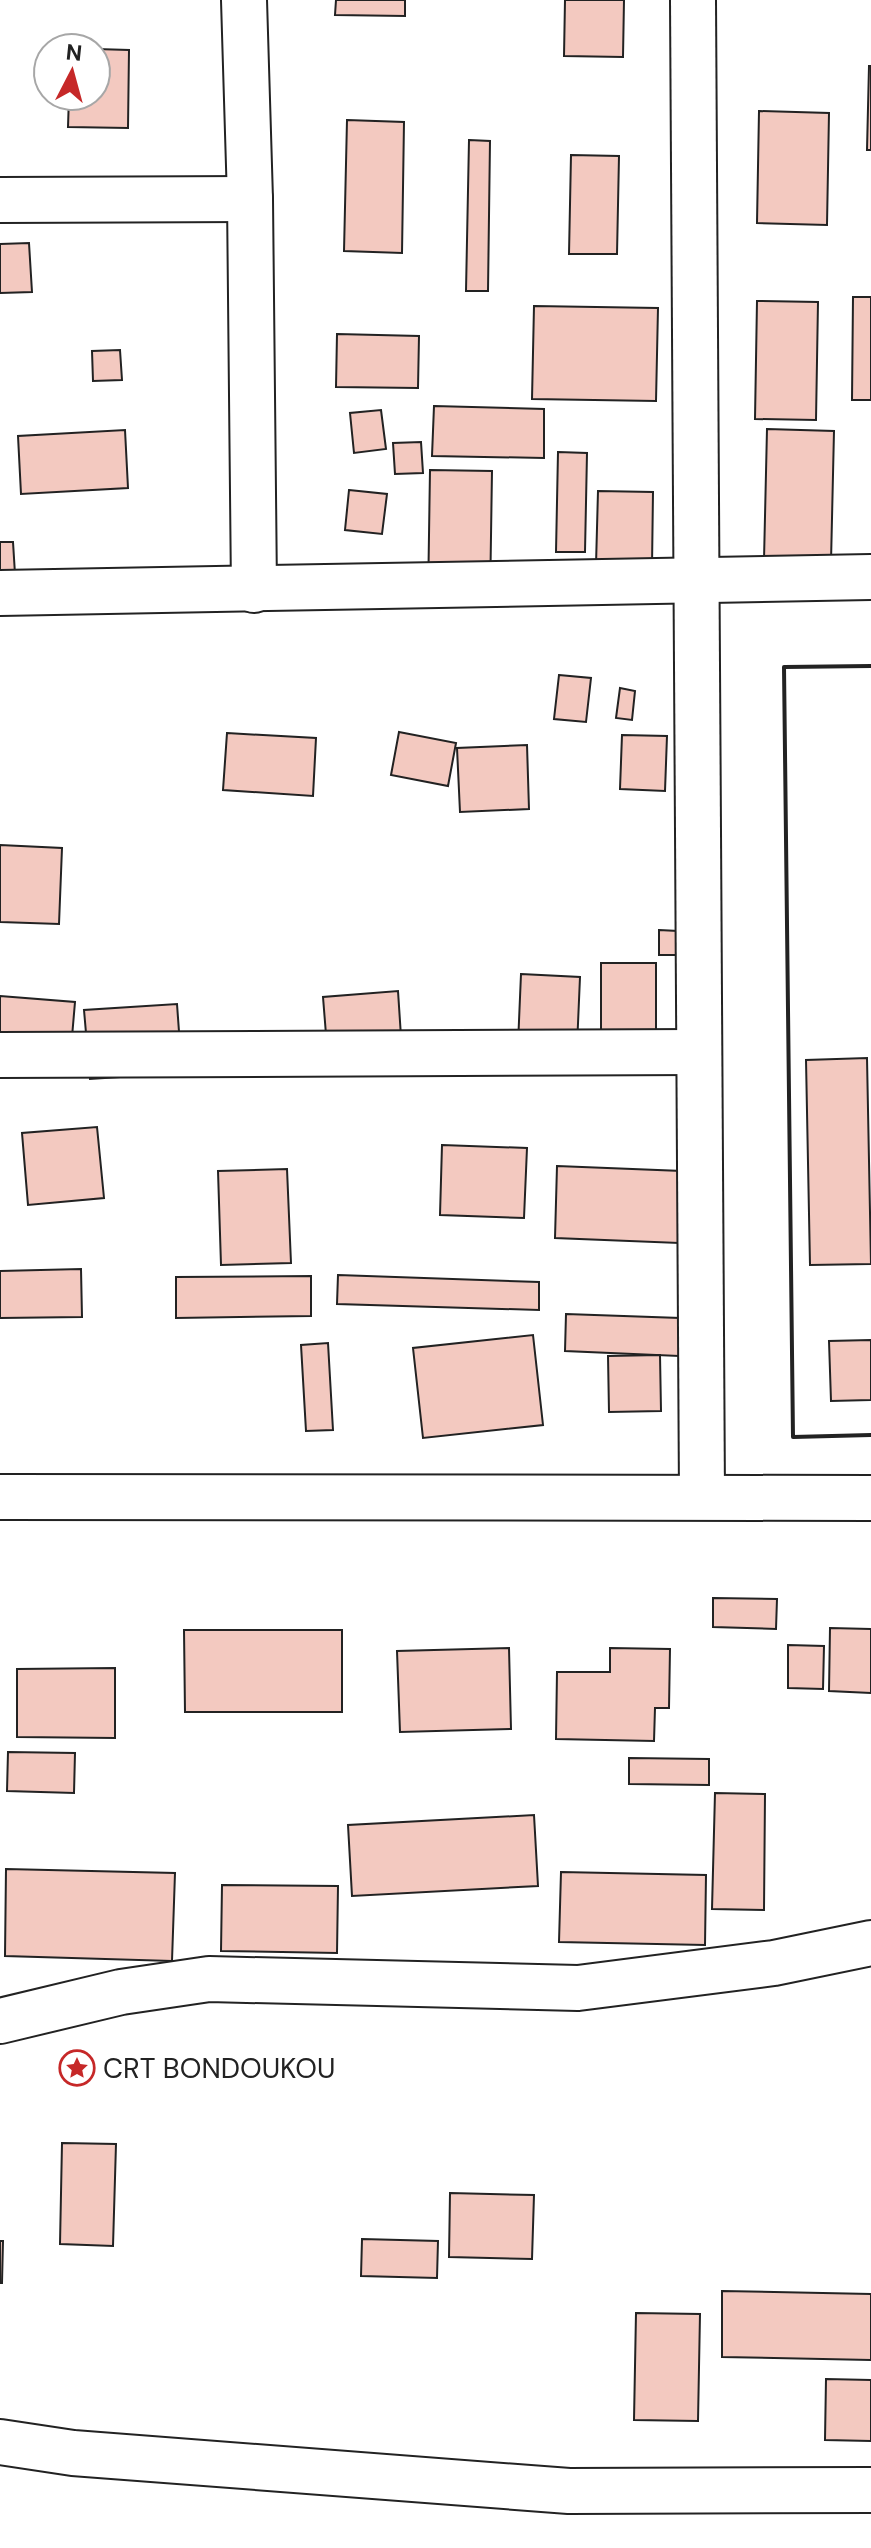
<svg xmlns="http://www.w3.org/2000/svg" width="871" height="2548" viewBox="0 0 871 2548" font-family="'DM Sans',sans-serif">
  <rect width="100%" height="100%" fill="#fff"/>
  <!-- building -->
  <g fill="#f3c9c0" stroke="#222" stroke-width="2">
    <path d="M336,0H405V16L335,15Z"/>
    <path d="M565,0H624L623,57L564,56Z"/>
    <path d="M96,49L129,50L128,128L68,127L69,96H96Z"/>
    <path d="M869,66H871V150H867Z"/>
    <path d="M759,111L829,113L827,225L757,223Z"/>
    <path d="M347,120L404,122L402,253L344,251Z"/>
    <path d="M469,140L490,141L488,291H466Z"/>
    <path d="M571,155L619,156L617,254H569Z"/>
    <path d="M29,243L32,292L0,293V244Z"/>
    <path d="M853,297H871V400H852Z"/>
    <path d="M757,301L818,302L816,420L755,419Z"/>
    <path d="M534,306L658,308L656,401L532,399Z"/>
    <path d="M337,334L419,336L418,388L336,387Z"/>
    <path d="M120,350L122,380L93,381L92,351Z"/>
    <path d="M434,406L544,409V458L432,456Z"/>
    <path d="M381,410L386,449L354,453L350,413Z"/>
    <path d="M767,429L834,431L831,562L764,560Z"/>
    <path d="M125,430L128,488L21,494L18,436Z"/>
    <path d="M421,442L423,473L395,474L393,443Z"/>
    <path d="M558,452L587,453L585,552H556Z"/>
    <path d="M430,470L492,471L490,601L428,600Z"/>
    <path d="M349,490L387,494L382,534L345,530Z"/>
    <path d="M598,491L653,492L652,566L596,565Z"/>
    <path d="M0,542H13L16,590L0,591Z"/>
    <path d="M559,675L591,678L586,722L554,719Z"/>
    <path d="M620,688L635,691L632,720L616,718Z"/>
    <path d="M399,732L456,743L448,786L391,775Z"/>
    <path d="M227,733L316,738L313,796L223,790Z"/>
    <path d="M622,735L667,736L665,791L620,789Z"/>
    <path d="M527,745L529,809L460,812L457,748Z"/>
    <path d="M0,845L62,848L59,924L0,922Z"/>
    <path d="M659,930L678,931L677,955H659Z"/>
    <rect x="601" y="963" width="55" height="93"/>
    <path d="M521,974L580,977L576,1070L517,1068Z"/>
    <path d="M398,991L403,1067L329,1072L323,997Z"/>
    <path d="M0,996L75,1002L69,1072L0,1066Z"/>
    <path d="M177,1004L182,1073L90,1079L84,1010Z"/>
    <path d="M867,1058L871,1264L810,1265L806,1060Z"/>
    <path d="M97,1127L104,1198L28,1205L22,1133Z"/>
    <path d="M442,1145L527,1148L524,1218L440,1215Z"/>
    <path d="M557,1166L682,1171L679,1243L555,1238Z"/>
    <path d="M287,1169L291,1263L221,1265L218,1171Z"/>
    <path d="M81,1269L82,1317L0,1318V1271Z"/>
    <path d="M338,1275L539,1282V1310L337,1304Z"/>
    <path d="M311,1276V1316L176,1318V1277Z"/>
    <path d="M566,1314L680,1318L679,1356L565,1351Z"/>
    <path d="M533,1335L543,1425L423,1438L413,1348Z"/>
    <path d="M871,1340V1400L831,1401L829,1341Z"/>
    <path d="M328,1343L333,1430L306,1431L301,1345Z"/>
    <path d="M660,1355L661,1411L609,1412L608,1356Z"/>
    <path d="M713,1598L777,1599L776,1629L713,1627Z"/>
    <path d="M830,1628L871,1629V1693L829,1691Z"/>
    <path d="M184,1630H342V1712H185Z"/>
    <path d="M788,1645L824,1646L823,1689L788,1688Z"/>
    <path d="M509,1648L511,1729L400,1732L397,1651Z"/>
    <path d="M610,1648L670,1649L669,1708H655L654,1741L556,1739L557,1672H610Z"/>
    <path d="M115,1668V1738L17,1737V1669Z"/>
    <path d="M8,1752L75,1753L74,1793L7,1791Z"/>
    <path d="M629,1758L709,1759V1785L629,1784Z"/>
    <path d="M715,1793L765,1794L764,1910L712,1909Z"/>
    <path d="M534,1815L538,1886L352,1896L348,1825Z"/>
    <path d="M6,1869L175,1873L172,1961L5,1956Z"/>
    <path d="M561,1872L706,1875L705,1945L559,1942Z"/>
    <path d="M222,1885L338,1886L337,1953L221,1951Z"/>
    <path d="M62,2143L116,2144L113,2246L60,2244Z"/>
    <path d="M450,2193L534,2195L532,2259L449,2257Z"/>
    <path d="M362,2239L438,2241L437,2278L361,2276Z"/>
    <path d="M0,2241H3L2,2283H0Z"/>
    <path d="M722,2291L871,2294V2360L722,2357Z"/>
    <path d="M636,2313L700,2314L698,2421L634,2420Z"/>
    <path d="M826,2379L871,2380V2441L825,2440Z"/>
  </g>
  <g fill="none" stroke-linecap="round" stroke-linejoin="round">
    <defs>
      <g id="minor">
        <path d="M244,0L250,199L254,590"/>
        <path d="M693,0L702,1497"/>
        <path d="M0,200L250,199"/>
        <path d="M0,593L871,577"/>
        <path d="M0,1055L698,1052"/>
        <path d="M0,1497L871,1498"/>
        <path d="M0,2021L121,1992L209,1979L578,1988L774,1963L871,1943"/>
        <path d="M0,2442L73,2453L569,2491L871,2490"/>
      </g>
    </defs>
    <!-- minor casing -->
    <use href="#minor" stroke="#222" stroke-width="48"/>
    <!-- minor -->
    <use href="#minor" stroke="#fff" stroke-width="44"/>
    <!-- wall -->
    <path stroke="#222" stroke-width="4" d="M871,666L784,667L793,1437L871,1435"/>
  </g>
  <!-- icons -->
  <defs>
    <symbol id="sight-ring" viewBox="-11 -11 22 22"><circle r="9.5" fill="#fff" stroke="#c62828" stroke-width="1.5"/><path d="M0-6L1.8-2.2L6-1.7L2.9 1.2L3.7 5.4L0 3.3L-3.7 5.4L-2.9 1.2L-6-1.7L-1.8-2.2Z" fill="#c62828"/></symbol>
  </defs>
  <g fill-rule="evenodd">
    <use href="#sight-ring" x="57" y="2048" width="40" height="40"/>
  </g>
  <g text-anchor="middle" stroke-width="6" stroke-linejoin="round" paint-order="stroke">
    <!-- poi labels -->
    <g font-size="28" fill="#222" stroke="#fff" text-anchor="start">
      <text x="103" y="2078">CRT BONDOUKOU</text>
    </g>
  </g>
  <!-- north arrow -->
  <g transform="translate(72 72) rotate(6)"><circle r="38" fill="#ffffff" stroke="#a7a7a7" stroke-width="2"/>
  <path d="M0-6L14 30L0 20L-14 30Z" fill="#c62828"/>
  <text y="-12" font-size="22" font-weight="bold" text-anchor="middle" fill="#222222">N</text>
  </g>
</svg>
